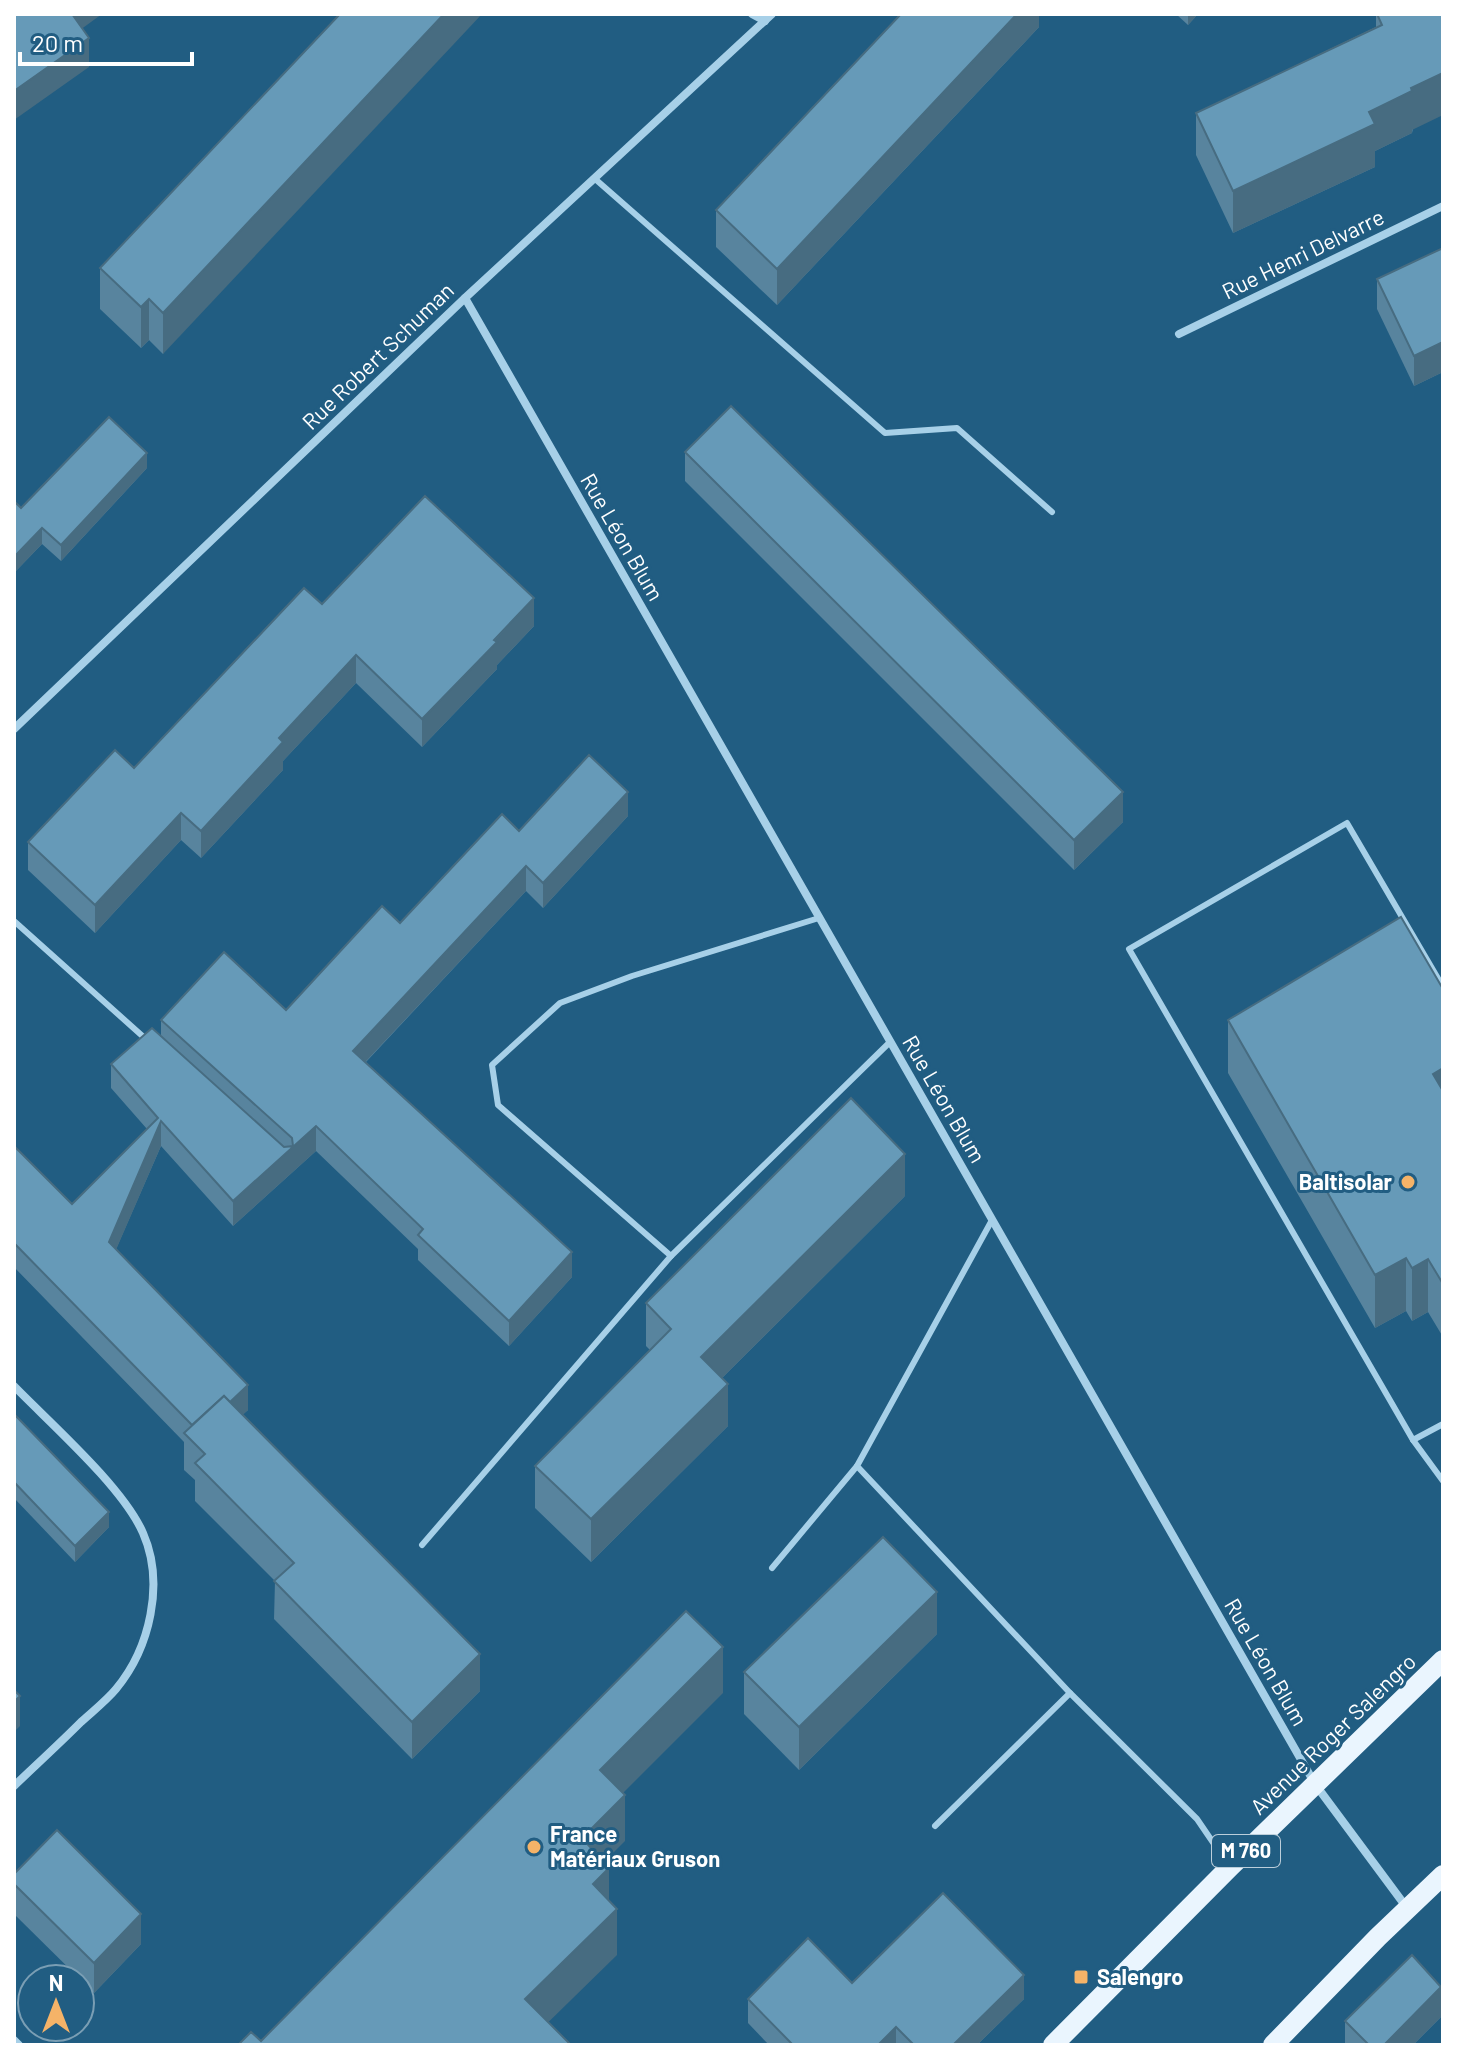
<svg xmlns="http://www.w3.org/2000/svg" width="1457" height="2059" viewBox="0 0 1457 2059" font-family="Barlow,sans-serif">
  <rect width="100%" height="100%" fill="#215d82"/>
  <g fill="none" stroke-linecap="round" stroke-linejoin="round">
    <!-- lane -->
    <g stroke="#a7d0e8" stroke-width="6">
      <path d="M594,178L885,433L957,428L1052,512"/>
      <path d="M14,921L148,1041"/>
      <path d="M1443,987L1347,823L1129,949L1413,1440L1443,1481"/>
      <path d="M992,1220L857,1466L1070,1693L1197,1819L1227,1863"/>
      <path d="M671,1256L498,1105L492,1065L560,1003L632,976L819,918"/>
      <path d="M1413,1440L1443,1424"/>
      <path d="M422,1545L671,1256L890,1042"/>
      <path d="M772,1568L857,1466"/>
      <path d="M935,1826L1070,1693"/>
    </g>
    <!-- street -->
    <g stroke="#a7d0e8" stroke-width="8">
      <path d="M752,14L765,21"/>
      <path d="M465,298L1315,1784L1407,1908"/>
      <path d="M1179,334L1443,206"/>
      <path d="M14,729L465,298L772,14"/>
      <path d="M14,1386C51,1424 123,1487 143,1533C165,1583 150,1648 116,1689C106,1701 93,1711 81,1722C59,1744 36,1765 14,1786"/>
      <path d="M14,2040L19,2045"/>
    </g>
    <!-- primary -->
    <g stroke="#eaf5fe" stroke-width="20">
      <path d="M1053,2045L1230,1867L1443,1660"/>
      <path d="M1273,2045L1378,1937L1443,1875"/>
    </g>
  </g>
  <!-- wall -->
  <g fill="#58849e">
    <path d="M340,14L163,354L149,340L141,348L100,309V268Z"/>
    <path d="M1039,14V27L777,305L716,247V210Z"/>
    <path d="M1176,14H1198L1188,25Z"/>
    <path d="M1376,14H1443L1412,133L1375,151V167L1233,233L1196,155V113L1376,27Z"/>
    <path d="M1443,248V372L1414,386L1377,309V279Z"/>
    <path d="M685,452L1123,822L1074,870L685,481Z"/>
    <path d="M147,468L61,561L42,544L14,573V501L21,508Z"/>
    <path d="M322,604L534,626L497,665V669L422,747L356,683L283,761V770L201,858L181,840L95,933L28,870V842L134,768Z"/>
    <path d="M628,816L543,908L526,891L366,1062L572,1277L509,1346L418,1260V1249L316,1151L233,1226L161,1146L116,1249L248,1410L242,1415L480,1691L412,1759L274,1619L275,1581L195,1501V1480L184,1470V1442L14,1267V1146L72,1204L147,1129L111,1088V1064L161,1036V1020L286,1010L519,831Z"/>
    <path d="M1443,989V1337L1428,1312L1412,1321L1406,1311L1375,1328L1228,1073V1020Z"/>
    <path d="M905,1196L722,1378L728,1426L591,1562L535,1508V1466L650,1350L646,1346V1303Z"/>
    <path d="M14,1414L109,1527L75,1562L14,1498Z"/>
    <path d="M937,1634L799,1770L744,1714V1672Z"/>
    <path d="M14,1874L141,1944L94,1993L14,1914Z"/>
    <path d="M852,1983L1024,1999L977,2045H769L748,2023V1999Z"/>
    <path d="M1441,2017L1413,2045H1345V2021Z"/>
  </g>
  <!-- shaded-wall -->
  <g fill="#476c81">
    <path d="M69,14H102L69,38Z"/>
    <path d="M444,14H482L163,354V313Z"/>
    <path d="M1017,14H1039V27L777,305V269Z"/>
    <path d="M1188,14H1198L1188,25Z"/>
    <path d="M89,38V67L14,120V91Z"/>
    <path d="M1443,73V115L1412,130V133L1375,151V167L1233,233V191L1411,88Z"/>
    <path d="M149,299V340L141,348V307Z"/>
    <path d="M1443,342V372L1414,386V356Z"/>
    <path d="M147,453V468L61,561V545Z"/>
    <path d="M42,528V544L14,573V557Z"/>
    <path d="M534,598V626L497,665V669L422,747V719Z"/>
    <path d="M356,655V683L283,761V770L201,858V831L279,738Z"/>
    <path d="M628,792V816L543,908V883Z"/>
    <path d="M1123,792V822L1074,870V840Z"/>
    <path d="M181,813V840L95,933V905Z"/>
    <path d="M526,866V891L353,1075V1051Z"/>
    <path d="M1443,1068V1121L1433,1074Z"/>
    <path d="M161,1121V1146L109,1266V1242Z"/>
    <path d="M316,1126V1151L233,1226V1201Z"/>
    <path d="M905,1154V1196L701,1399V1357Z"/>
    <path d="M572,1252V1277L509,1346V1321Z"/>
    <path d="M1406,1258V1311L1375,1328V1275Z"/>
    <path d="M1428,1259V1312L1412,1321V1268Z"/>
    <path d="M728,1384V1426L591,1562V1519Z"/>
    <path d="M248,1385V1410L203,1452L199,1431Z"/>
    <path d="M109,1512V1527L75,1562V1546Z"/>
    <path d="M937,1592V1634L799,1770V1727Z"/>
    <path d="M723,1647V1693L600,1816V1770Z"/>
    <path d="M480,1654V1691L412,1759V1722Z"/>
    <path d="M20,1696V1726L14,1732V1702Z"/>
    <path d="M625,1795V1841L582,1884V1838Z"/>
    <path d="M609,1868V1914L593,1884Z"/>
    <path d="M617,1909V1955L525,2045V1999Z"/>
    <path d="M141,1914V1944L94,1993V1963Z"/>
    <path d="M1024,1975V1999L977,2045H953Z"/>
    <path d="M1441,1987V2017L1413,2045H1384Z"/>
    <path d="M896,2027V2045H878Z"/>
  </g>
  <!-- building -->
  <g fill="#669ab8" stroke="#476c81" stroke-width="2">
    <path d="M14,14H72L89,38L14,91Z"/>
    <path d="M340,14H444L163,313L149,299L141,307L100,268Z"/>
    <path d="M901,14H1017L777,269L716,210Z"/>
    <path d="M1377,14H1443V73L1411,88L1412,91L1369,112L1375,124L1233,191L1196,113L1382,25Z"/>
    <path d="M1443,248V342L1414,356L1377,279Z"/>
    <path d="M731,406L1123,792L1074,840L685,452Z"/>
    <path d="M109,417L147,453L61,545L42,528L14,557V501L21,508Z"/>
    <path d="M425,496L534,598L494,640L497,642L422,719L356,655L279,738L283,742L201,831L181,813L95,905L28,842L115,750L134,768L304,588L322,604Z"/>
    <path d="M589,755L628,792L543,883L526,866L353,1051L572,1252L509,1321L418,1235L423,1229L316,1126L233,1201L161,1121L109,1242L248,1385L230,1402L224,1396L192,1425L14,1243V1146L72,1204L158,1118L111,1064L152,1028L284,1147L293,1146L292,1138L161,1020L224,952L286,1010L382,906L400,923L502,814L519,831Z"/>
    <path d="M1401,917L1443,989V1068L1433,1074L1443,1091V1284L1428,1259L1412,1268L1406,1258L1375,1275L1228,1020Z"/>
    <path d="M851,1098L905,1154L701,1357L728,1384L591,1519L535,1466L671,1329L646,1303Z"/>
    <path d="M224,1396L480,1654L412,1722L274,1581L294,1563L195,1463L205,1454L184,1433Z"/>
    <path d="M14,1414L109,1512L75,1546L14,1482Z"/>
    <path d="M883,1537L937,1592L799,1727L744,1672Z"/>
    <path d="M686,1611L723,1647L600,1770L625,1795L582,1838L609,1868L593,1884L617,1909L525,1999L571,2045H238L251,2032L261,2041Z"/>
    <path d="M14,1690L20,1696L14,1702Z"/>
    <path d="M57,1830L141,1914L94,1963L14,1884V1874Z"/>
    <path d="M943,1893L1024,1975L953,2045H914L896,2027L878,2045H793L748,1999L808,1938L852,1983Z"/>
    <path d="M1412,1955L1441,1987L1384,2045H1369L1345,2021Z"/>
  </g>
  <!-- markers -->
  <g fill="#f5b368" stroke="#215d82" stroke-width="3">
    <circle cx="1408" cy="1182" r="8"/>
    <circle cx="534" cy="1847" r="8"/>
    <rect x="1073" y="1969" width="16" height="16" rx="4"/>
  </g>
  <g text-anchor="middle" stroke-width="6" stroke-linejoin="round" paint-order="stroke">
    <!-- shield labels -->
    <rect fill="#215d82" stroke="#bcceda" stroke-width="2" x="1212" y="1835" width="68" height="32" rx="6"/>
    <g font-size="20" font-weight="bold" fill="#fff">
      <text x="1246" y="1858">M 760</text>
    </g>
    <!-- street labels -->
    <g font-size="22" fill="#fff" stroke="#215d82">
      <text transform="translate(1303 254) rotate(-26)" y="8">Rue Henri Delvarre</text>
      <text transform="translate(378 356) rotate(-44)" y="8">Rue Robert Schuman</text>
      <text transform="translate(622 537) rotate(60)" y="8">Rue Léon Blum</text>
      <text transform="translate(944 1099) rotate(60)" y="8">Rue Léon Blum</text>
      <text transform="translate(1266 1662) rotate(60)" y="8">Rue Léon Blum</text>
      <text transform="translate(1333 1734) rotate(-44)" y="8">Avenue Roger Salengro</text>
    </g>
    <!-- poi labels -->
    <g font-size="22" font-weight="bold" fill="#fff" stroke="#215d82" text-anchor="start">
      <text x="1392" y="1190" text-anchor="end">Baltisolar</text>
      <text x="550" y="1842">France<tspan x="550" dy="25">Matériaux Gruson</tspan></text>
      <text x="1097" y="1985">Salengro</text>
    </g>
  </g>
  <!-- border -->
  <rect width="1457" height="2059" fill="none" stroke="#ffffff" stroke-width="32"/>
  <!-- north arrow -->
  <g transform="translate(56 2003)"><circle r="38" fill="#215d82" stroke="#7a9eb4" stroke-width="2"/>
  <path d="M0-6L14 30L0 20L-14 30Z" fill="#f5b368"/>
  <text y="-12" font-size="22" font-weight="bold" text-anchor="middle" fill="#ffffff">N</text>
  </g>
  <!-- scale -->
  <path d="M20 52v12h172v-12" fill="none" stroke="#ffffff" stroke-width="4"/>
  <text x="32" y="52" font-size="24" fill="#ffffff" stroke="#215d82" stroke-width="6" paint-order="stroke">20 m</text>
</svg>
